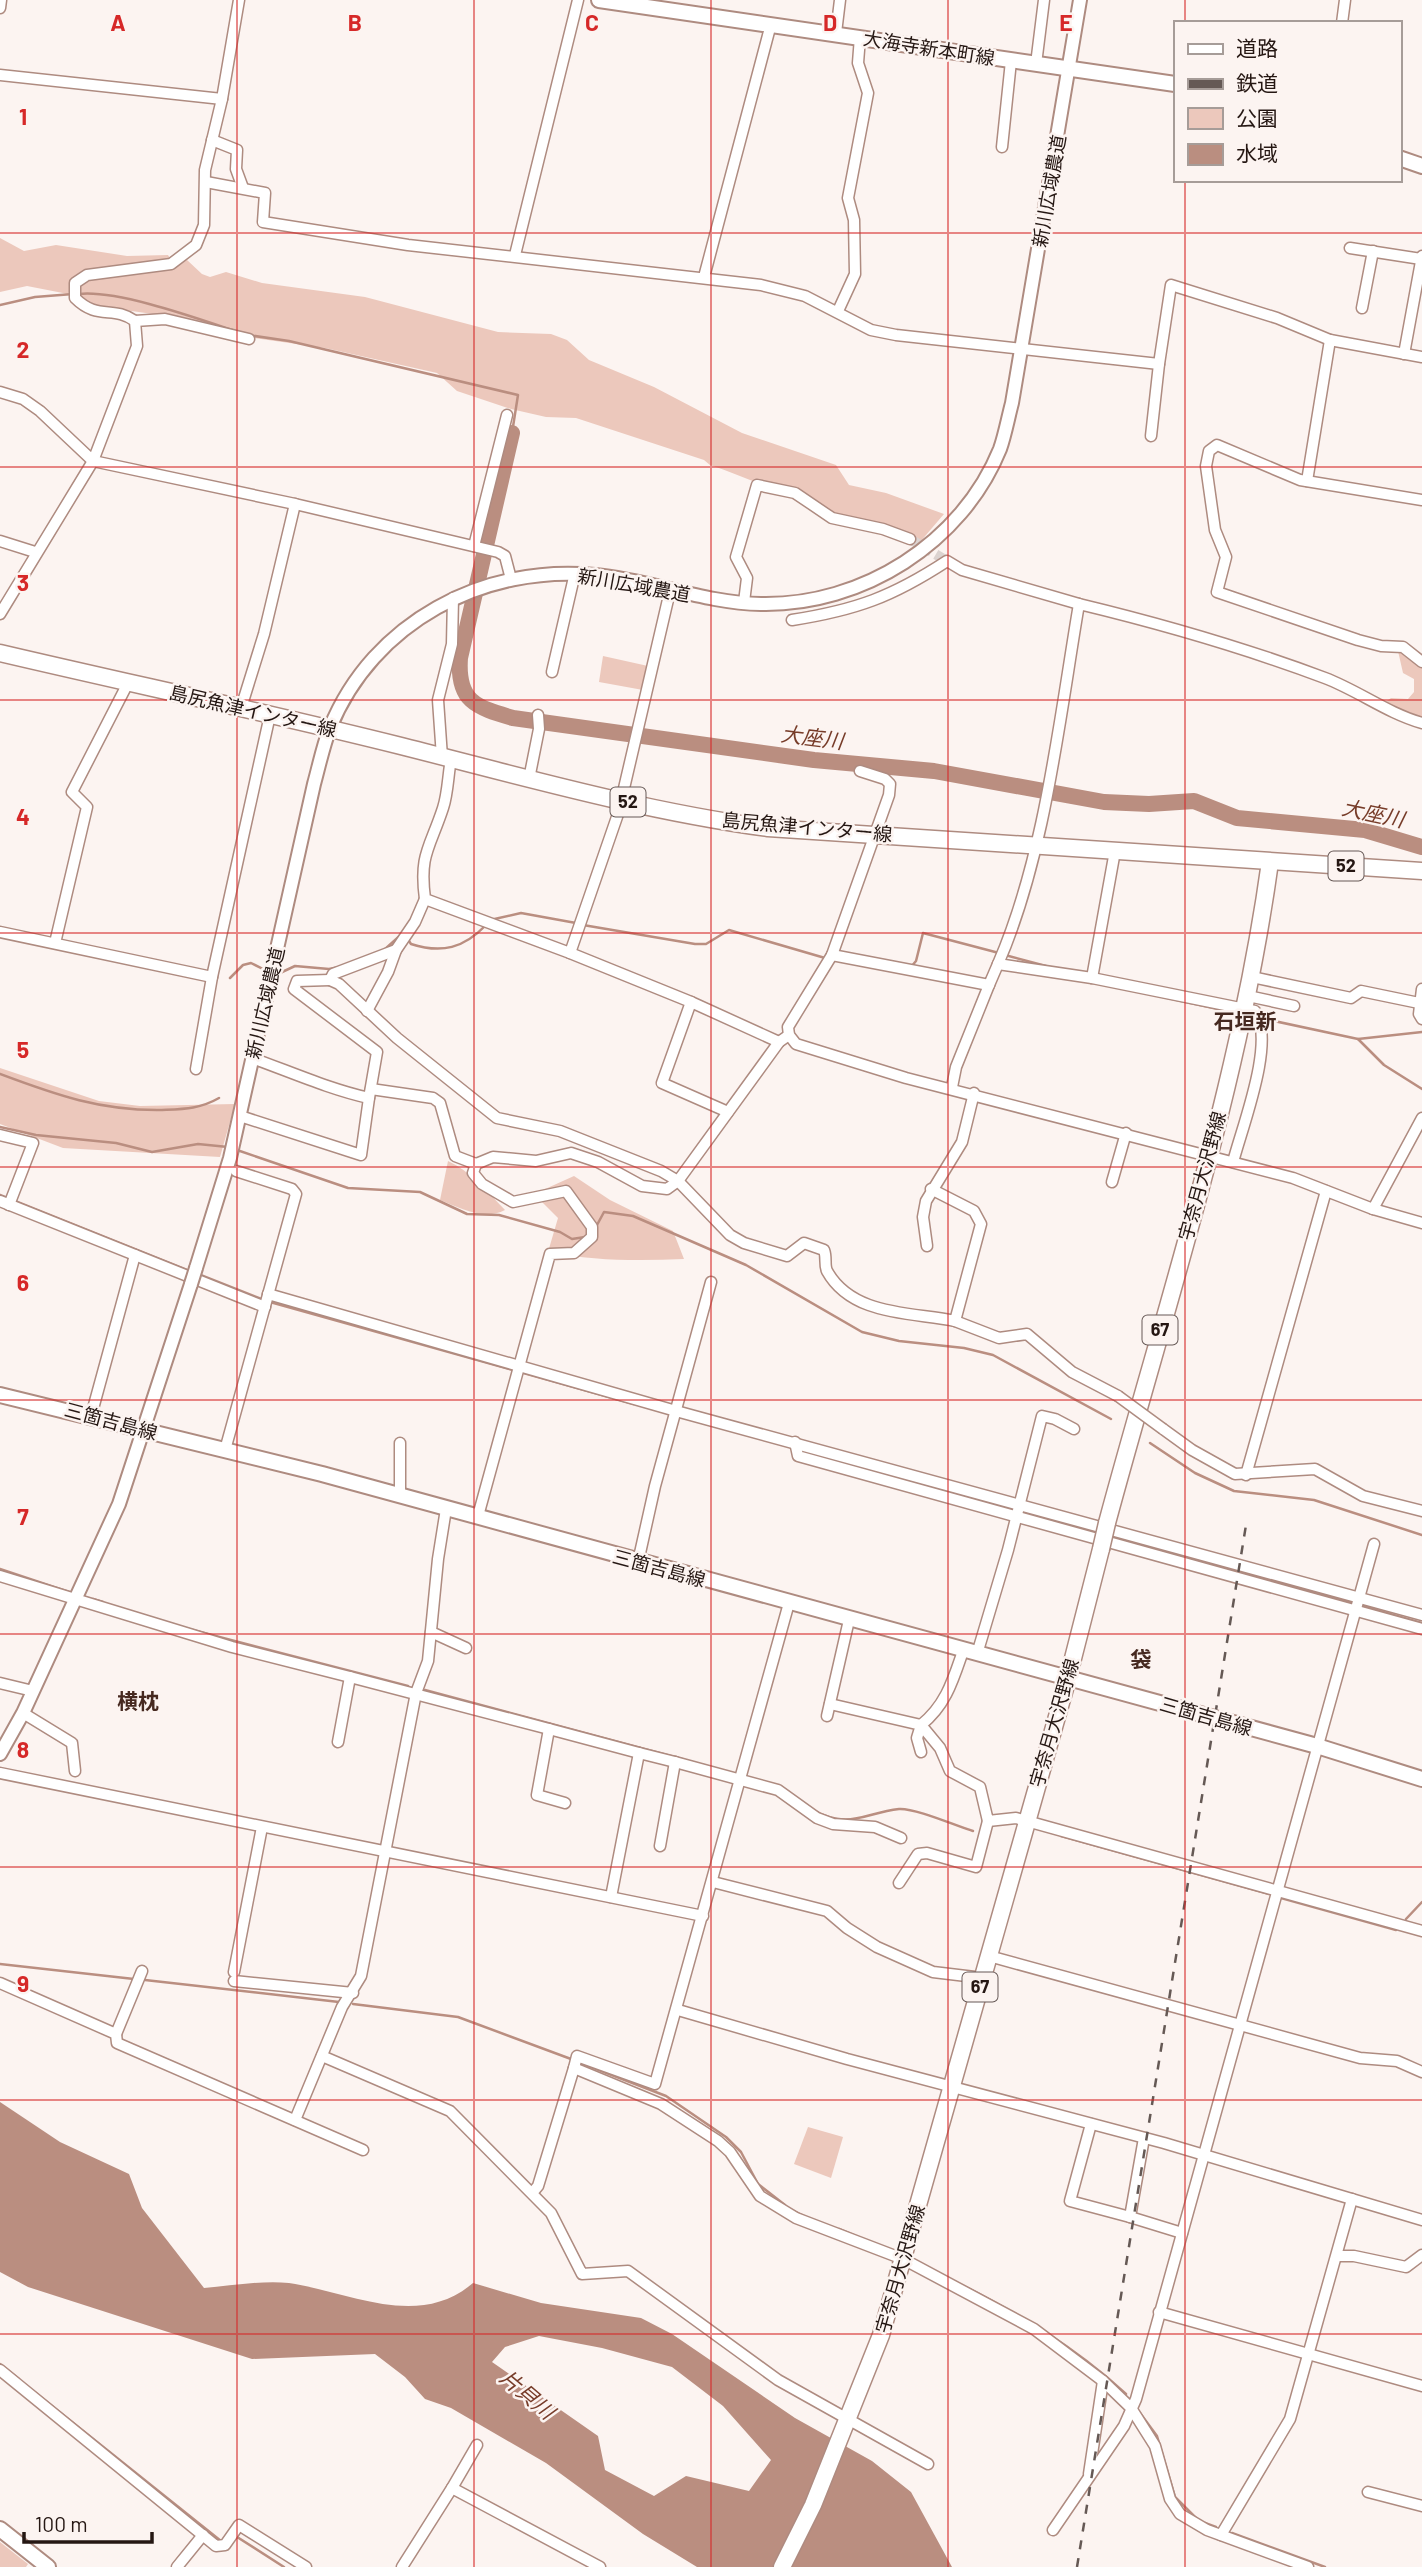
<svg xmlns="http://www.w3.org/2000/svg" width="1422" height="2567" viewBox="0 0 1422 2567" font-family="Barlow,'Noto Sans JP',sans-serif">
  <rect width="100%" height="100%" fill="#fcf4f1"/>
  <!-- green -->
  <g fill="#ecc8bc">
    <path d="M0,238L24,251L56,245L127,256L168,255L171,260L80,272L68,294L27,286L0,292Z"/>
    <path d="M187,260L202,274L210,277L226,272L262,283L365,297L498,332L551,334L567,340L589,360L654,387L742,433L836,465L849,485L886,493L944,514L920,542C893,527 860,526 831,515C790,498 752,479 710,465L704,460L576,418L546,417L511,409L457,391L437,373L325,348L254,338L167,316L89,305L78,295L77,284L88,278L163,269Z"/>
    <path d="M1398,651L1406,653L1422,666V717L1384,703L1391,698L1408,699L1414,692V679L1403,673Z"/>
    <path d="M603,656L648,666L643,690L599,682Z"/>
    <path d="M0,1068L99,1101L140,1106L235,1104L220,1157L63,1148L0,1124Z"/>
    <path d="M448,1161C470,1171 488,1192 505,1210C484,1221 460,1208 440,1200Z"/>
    <path d="M574,1176L610,1200L673,1231L684,1259C638,1261 594,1261 548,1252L558,1218L534,1194Z"/>
    <path d="M808,2127L843,2137L831,2178L794,2164Z"/>
    <path d="M0,2542L28,2564L26,2567H0Z"/>
  </g>
  <!-- water -->
  <path fill="#ba8e80" fill-rule="evenodd" d="M0,2102L60,2142L129,2174L142,2208L204,2288C231,2286 262,2280 289,2283C350,2292 418,2330 473,2283L541,2303L641,2318L672,2334L795,2418L872,2461L911,2492L952,2567H697L643,2534L546,2463L451,2408L425,2399L405,2377L375,2354L252,2359L28,2287L0,2272ZM539,2336L602,2348L672,2367L723,2406L771,2460L749,2491L686,2476L654,2496L605,2470L598,2436L492,2362L505,2347Z"/>
  <g fill="none" stroke-linecap="round" stroke-linejoin="round">
    <!-- stream -->
    <g stroke="#ba8e80" stroke-width="2.5">
      <path d="M79,294C118,290 196,318 235,331"/>
      <path d="M0,305L35,297L73,294"/>
      <path d="M248,335L289,341L518,395L512,433"/>
      <path d="M490,920L521,913L576,923"/>
      <path d="M583,925L695,944H706L729,930L825,958"/>
      <path d="M407,938L411,944C442,954 464,948 486,925"/>
      <path d="M384,950L404,932"/>
      <path d="M1005,955L1046,966"/>
      <path d="M911,967L916,961L923,933L999,953"/>
      <path d="M280,973L295,966L329,969L339,967"/>
      <path d="M230,978L243,965L251,963L265,970"/>
      <path d="M1154,995L1236,1013"/>
      <path d="M1260,1018L1358,1039L1422,1032"/>
      <path d="M1358,1039L1384,1065L1422,1089"/>
      <path d="M0,1074C56,1095 101,1111 162,1110C183,1109 200,1109 219,1098"/>
      <path d="M0,1127L36,1135L116,1143L152,1152L198,1144L228,1147"/>
      <path d="M237,1150L348,1188L420,1192L467,1214L499,1215L560,1232L572,1239L585,1237"/>
      <path d="M0,1195L192,1272"/>
      <path d="M597,1225L604,1212L633,1216L746,1265L862,1332L899,1341L964,1348L993,1355L1111,1419"/>
      <path d="M198,1274L264,1300"/>
      <path d="M270,1302L634,1404"/>
      <path d="M1150,1443L1195,1473L1234,1491L1314,1500L1422,1535"/>
      <path d="M799,1450L1016,1510"/>
      <path d="M1022,1511L1100,1533"/>
      <path d="M1110,1535L1353,1603"/>
      <path d="M0,1569L69,1592"/>
      <path d="M93,1599L103,1602"/>
      <path d="M1359,1605L1422,1623"/>
      <path d="M189,1629L408,1686"/>
      <path d="M425,1690L682,1759"/>
      <path d="M813,1810C850,1830 864,1813 899,1809C916,1808 956,1826 973,1831"/>
      <path d="M1061,1836L1269,1894"/>
      <path d="M1281,1898L1396,1930"/>
      <path d="M1406,1919L1422,1902"/>
      <path d="M0,1964L134,1979"/>
      <path d="M145,1980L339,2002"/>
      <path d="M353,2004L458,2017L571,2059"/>
      <path d="M578,2062L666,2096L726,2137L741,2152L758,2184L785,2205"/>
      <path d="M790,2209L806,2217"/>
      <path d="M839,2229L858,2237"/>
      <path d="M954,2281C1016,2312 1074,2346 1126,2394"/>
      <path d="M0,2364L19,2379"/>
      <path d="M32,2390L221,2541"/>
      <path d="M1140,2413L1157,2436L1175,2497L1196,2518"/>
      <path d="M1205,2523L1216,2527"/>
      <path d="M1232,2533L1325,2567"/>
      <path d="M234,2535L284,2567"/>
    </g>
    <!-- river -->
    <path stroke="#ba8e80" stroke-width="16" d="M512,433L460,658C457,701 475,707 513,718L814,760L934,771L1104,802L1149,804L1194,801L1237,818L1365,830L1422,847"/>
    <!-- minor-tunnel -->
    <path stroke="#dcd3d0" stroke-width="10" stroke-dasharray="10 5" stroke-linecap="butt" d="M910,539L947,561"/>
    <defs>
      <g id="minor">
        <path d="M0,8L1,0"/>
        <path d="M1342,23L1345,0"/>
        <path d="M836,33L840,0"/>
        <path d="M1036,64L1044,0"/>
        <path d="M0,75L222,99"/>
        <path d="M212,140L237,150L236,169L243,188"/>
        <path d="M1002,147L1011,61"/>
        <path d="M206,182L265,193L263,222L408,245L761,285L805,296L871,330L896,335L1159,364L1171,285L1277,318L1330,340L1422,357"/>
        <path d="M1350,248L1421,259"/>
        <path d="M515,255L578,0"/>
        <path d="M704,277L771,24"/>
        <path d="M1362,308L1373,251"/>
        <path d="M838,311L855,274L854,220L848,198L868,93L858,63L860,37"/>
        <path d="M135,321L165,319L249,339"/>
        <path d="M1404,354L1422,256"/>
        <path d="M0,392L23,399L40,411L93,461L295,504L498,552L505,556L511,579"/>
        <path d="M1151,436L1159,364"/>
        <path d="M1307,481L1330,340"/>
        <path d="M1422,500L1300,480L1217,445L1209,451L1206,466L1215,530L1226,557L1217,592L1358,640L1381,646L1403,647L1422,662"/>
        <path d="M0,541L35,552"/>
        <path d="M474,546L507,415"/>
        <path d="M744,602L747,578L736,557L757,485L795,493L832,518L883,529L910,539"/>
        <path d="M0,614L93,461L137,346L135,321C113,305 98,321 75,298V283L87,275L171,264L196,245L204,225L205,170L222,99L239,0"/>
        <path d="M792,620C856,610 892,597 947,561L962,570L1079,604"/>
        <path d="M552,672L575,573"/>
        <path d="M241,708L264,634L295,504"/>
        <path d="M442,757L438,700L452,644L453,598"/>
        <path d="M451,759C448,775 448,793 443,808C430,848 419,854 425,899L570,953L618,814L670,591"/>
        <path d="M860,771L885,779L890,784L889,795L832,955L788,1027L789,1035L796,1044L906,1078L1293,1178L1373,1209L1422,1118"/>
        <path d="M529,779L539,729L538,715"/>
        <path d="M0,932L212,977L270,715"/>
        <path d="M55,943L87,807L72,792L128,683"/>
        <path d="M396,950L333,974L330,980L339,984L397,1038L497,1118L560,1131L661,1171L678,1181L730,1235L744,1243L787,1256L804,1243L824,1250C827,1258 824,1265 827,1271C852,1316 911,1312 955,1321L981,1224L974,1211L931,1189"/>
        <path d="M570,953L691,1002L662,1083L728,1112"/>
        <path d="M832,955L989,985L998,964"/>
        <path d="M1252,977L1351,998L1361,991L1419,1003"/>
        <path d="M1092,978L1115,851"/>
        <path d="M330,980L297,981L294,989L377,1052L369,1098"/>
        <path d="M1422,989L1419,1014L1422,1019"/>
        <path d="M1248,996L1294,1006"/>
        <path d="M691,1002L779,1042"/>
        <path d="M367,1011L388,972L396,950L415,922L425,899"/>
        <path d="M196,1069L212,977"/>
        <path d="M952,1087L956,1067L989,985"/>
        <path d="M371,1089L433,1098L440,1103L455,1156L476,1164"/>
        <path d="M240,1116L361,1155L369,1098C329,1089 291,1072 252,1058"/>
        <path d="M0,1135L33,1143L9,1205"/>
        <path d="M1233,1162C1242,1127 1276,1041 1255,1011L1092,978L998,964C1045,856 1059,721 1079,604C1162,624 1245,648 1325,678C1359,691 1387,713 1422,723"/>
        <path d="M1112,1182L1126,1133"/>
        <path d="M0,1201L265,1307"/>
        <path d="M1373,1209L1422,1223"/>
        <path d="M927,1246L923,1217L926,1201L962,1142L974,1093"/>
        <path d="M268,1294L676,1411L1422,1615"/>
        <path d="M955,1321L999,1338L1027,1334L1072,1372L1118,1396"/>
        <path d="M91,1416L135,1255"/>
        <path d="M1163,1429L1192,1450L1235,1474L1315,1469L1363,1496L1422,1511"/>
        <path d="M795,1442L798,1456L1422,1629"/>
        <path d="M400,1443V1496"/>
        <path d="M225,1450L296,1194L292,1189L236,1171"/>
        <path d="M1246,1475L1326,1191"/>
        <path d="M478,1516L550,1254L574,1253L592,1237V1227L566,1191L513,1202L482,1184L473,1173L476,1164L493,1157L536,1161L571,1153L598,1162L642,1186L667,1189L678,1181L779,1042L789,1035"/>
        <path d="M638,1562L655,1486L711,1282"/>
        <path d="M0,1576L232,1647L350,1677"/>
        <path d="M431,1632L466,1648"/>
        <path d="M963,1651C953,1680 946,1705 921,1725L940,1748L950,1771L980,1787L988,1821L1016,1818L1422,1931"/>
        <path d="M977,1654L1008,1550L1042,1416L1055,1419L1074,1429"/>
        <path d="M0,1683L33,1691"/>
        <path d="M830,1704L921,1725L917,1738L921,1752"/>
        <path d="M23,1713L72,1743L75,1771"/>
        <path d="M827,1716L849,1620"/>
        <path d="M338,1742L350,1677L549,1729"/>
        <path d="M0,1773L703,1916"/>
        <path d="M565,1803L537,1795L549,1729L639,1753"/>
        <path d="M660,1846L675,1762L778,1790L817,1818L833,1824L875,1827L901,1838"/>
        <path d="M713,1882L827,1911L847,1928L877,1947L933,1972L983,1978"/>
        <path d="M899,1883L918,1854L927,1853L976,1867L988,1821"/>
        <path d="M611,1897L639,1753L675,1762"/>
        <path d="M989,1956L1360,2058L1397,2061L1422,2072"/>
        <path d="M234,1972L262,1827"/>
        <path d="M234,1981L353,1993"/>
        <path d="M0,1983L116,2034L117,2043L363,2150"/>
        <path d="M678,2010L847,2059L1164,2143L1422,2220"/>
        <path d="M116,2034L142,1971"/>
        <path d="M322,2056L450,2111L551,2213L582,2274L628,2271L778,2380L928,2464"/>
        <path d="M574,2068L577,2056L655,2084L789,1603"/>
        <path d="M295,2120L342,2007L361,1976L416,1693L428,1661L438,1559L446,1509"/>
        <path d="M1091,2124L1070,2201L1130,2217"/>
        <path d="M1144,2138L1130,2217L1182,2233"/>
        <path d="M532,2193L538,2186L574,2068L661,2104L718,2141L730,2152L760,2196L796,2218L903,2259L1034,2329L1103,2381L1131,2408L1155,2446L1170,2499L1180,2514L1207,2530L1308,2567"/>
        <path d="M1337,2256H1354L1406,2267L1422,2255"/>
        <path d="M1159,2312L1422,2386"/>
        <path d="M0,2370L216,2546L225,2545L239,2525L306,2567"/>
        <path d="M1089,2474L1103,2381"/>
        <path d="M452,2488L477,2445"/>
        <path d="M1368,2492L1422,2506"/>
        <path d="M1053,2530L1124,2426L1136,2399L1374,1544"/>
        <path d="M1221,2535L1290,2419L1352,2199"/>
        <path d="M177,2567L203,2535"/>
        <path d="M402,2567L452,2488L600,2567"/>
      </g>
      <g id="tertiary">
        <path d="M196,1268L230,1158L314,784C319,766 323,746 330,728C373,622 484,564 595,575C651,580 704,603 761,604C862,606 962,543 1000,449C1005,435 1008,418 1012,403L1080,0"/>
        <path d="M0,1754L23,1713L119,1504L191,1284"/>
      </g>
      <g id="secondary">
        <path d="M599,0L1175,84"/>
        <path d="M1399,158L1422,166"/>
        <path d="M0,1395L322,1474L1317,1746L1422,1779"/>
        <path d="M0,2529L48,2567"/>
      </g>
      <g id="primary">
        <path d="M0,653C132,684 265,712 397,745C520,776 642,811 768,828L1422,871"/>
        <path d="M1107,1523C1166,1304 1239,1087 1270,862"/>
        <path d="M782,2567L813,2505L881,2335L1068,1678L1101,1549"/>
      </g>
    </defs>
    <!-- minor casing -->
    <use href="#minor" stroke="#ae8b80" stroke-width="13"/>
    <!-- tertiary casing -->
    <use href="#tertiary" stroke="#ae8b80" stroke-width="16"/>
    <!-- secondary casing -->
    <use href="#secondary" stroke="#ae8b80" stroke-width="18"/>
    <!-- primary casing -->
    <use href="#primary" stroke="#ae8b80" stroke-width="19"/>
    <!-- minor -->
    <use href="#minor" stroke="#fff" stroke-width="10"/>
    <!-- tertiary -->
    <use href="#tertiary" stroke="#fff" stroke-width="12"/>
    <!-- secondary -->
    <use href="#secondary" stroke="#fff" stroke-width="14"/>
    <!-- primary -->
    <use href="#primary" stroke="#fff" stroke-width="16"/>
    <!-- rail -->
    <path stroke="#655955" stroke-width="2.5" stroke-dasharray="9 9" stroke-linecap="butt" d="M1077,2567L1246,1525"/>
    <defs>
      <path id="minor-bridge" d="M1118,1396L1163,1429"/>
      <path id="tertiary-bridge" d="M191,1284L196,1268"/>
      <path id="primary-bridge" d="M1101,1549L1107,1523"/>
    </defs>
    <!-- minor-bridge casing -->
    <use href="#minor-bridge" stroke="#ae8b80" stroke-width="13" stroke-linecap="butt"/>
    <!-- tertiary-bridge casing -->
    <use href="#tertiary-bridge" stroke="#ae8b80" stroke-width="16" stroke-linecap="butt"/>
    <!-- primary-bridge casing -->
    <use href="#primary-bridge" stroke="#ae8b80" stroke-width="19" stroke-linecap="butt"/>
    <!-- minor-bridge -->
    <use href="#minor-bridge" stroke="#fff" stroke-width="10"/>
    <!-- tertiary-bridge -->
    <use href="#tertiary-bridge" stroke="#fff" stroke-width="12"/>
    <!-- primary-bridge -->
    <use href="#primary-bridge" stroke="#fff" stroke-width="16"/>
  </g>
  <!-- grid -->
  <path fill="none" stroke="#d62828" stroke-width="2" stroke-opacity="0.55" d="M237,0V2567M474,0V2567M711,0V2567M948,0V2567M1185,0V23M1185,180V2567M0,233H1422M0,467H1422M0,700H1422M0,933H1422M0,1167H1422M0,1400H1422M0,1634H1422M0,1867H1422M0,2100H1422M0,2334H1422"/>
  <g text-anchor="middle" stroke-width="5" stroke-linejoin="round" paint-order="stroke">
    <!-- shield labels -->
    <g fill="#fcf4f1" stroke="#665956" stroke-width="2">
      <rect x="610.5" y="787.5" width="35" height="29" rx="5"/>
      <rect x="1328.5" y="851.5" width="35" height="29" rx="5"/>
      <rect x="1142.5" y="1315.5" width="35" height="29" rx="5"/>
      <rect x="962.5" y="1972.5" width="35" height="29" rx="5"/>
    </g>
    <g font-size="18" font-weight="bold" fill="#251713">
      <text x="628" y="808">52</text>
      <text x="1346" y="872">52</text>
      <text x="1160" y="1336">67</text>
      <text x="980" y="1993">67</text>
    </g>
    <!-- street labels -->
    <g font-size="19" fill="#251713" stroke="#fcf4f1">
      <text transform="translate(929 48) rotate(9)" y="7">大海寺新本町線</text>
      <text transform="translate(1049 191) rotate(-80)" y="7">新川広域農道</text>
      <text transform="translate(634 585) rotate(10)" y="7">新川広域農道</text>
      <text transform="translate(253 711) rotate(13)" y="7">島尻魚津インター線</text>
      <text transform="translate(807 827) rotate(5)" y="7">島尻魚津インター線</text>
      <text transform="translate(265 1003) rotate(-77)" y="7">新川広域農道</text>
      <text transform="translate(1202 1176) rotate(-75)" y="7">宇奈月大沢野線</text>
      <text transform="translate(111 1421) rotate(15)" y="7">三箇吉島線</text>
      <text transform="translate(659 1568) rotate(15)" y="7">三箇吉島線</text>
      <text transform="translate(1206 1716) rotate(16)" y="7">三箇吉島線</text>
      <text transform="translate(1054 1723) rotate(-74)" y="7">宇奈月大沢野線</text>
      <text transform="translate(900 2269) rotate(-74)" y="7">宇奈月大沢野線</text>
    </g>
    <!-- water labels -->
    <g font-size="21" font-style="italic" fill="#773c29" stroke="#fcf4f1">
      <text transform="translate(812 738) rotate(7)" y="7">大座川</text>
      <text transform="translate(1373 814) rotate(12)" y="7">大座川</text>
      <text transform="translate(527 2395) rotate(40)" y="7">片貝川</text>
    </g>
    <!-- neighbourhood labels -->
    <g font-size="21" font-weight="bold" fill="#462920" stroke="#fcf4f1">
      <text x="1245" y="1029">石垣新</text>
      <text x="1141" y="1667">袋</text>
      <text x="138" y="1709">横枕</text>
    </g>
  </g>
  <g font-size="23" text-anchor="middle" font-weight="bold" fill="#d62828" stroke="#fcf4f1" stroke-width="5" stroke-linejoin="round" paint-order="stroke">
    <text x="118" y="31">A</text>
    <text x="355" y="31">B</text>
    <text x="592" y="31">C</text>
    <text x="830" y="31">D</text>
    <text x="1066" y="31">E</text>
    <text x="23" y="125">1</text>
    <text x="23" y="358">2</text>
    <text x="23" y="591">3</text>
    <text x="23" y="825">4</text>
    <text x="23" y="1058">5</text>
    <text x="23" y="1291">6</text>
    <text x="23" y="1525">7</text>
    <text x="23" y="1758">8</text>
    <text x="23" y="1992">9</text>
  </g>
  <!-- legend -->
  <rect x="1174" y="21" width="228" height="161" fill="#fcf4f1" stroke="#a69c98" stroke-width="2"/>
  <rect x="1188" y="44" width="35" height="10" fill="#ffffff" stroke="#a69c98" stroke-width="2"/>
  <text x="1236" y="56" font-size="21" fill="#251713">道路</text>
  <rect x="1188" y="79" width="35" height="10" fill="#655955" stroke="#a69c98" stroke-width="2"/>
  <text x="1236" y="91" font-size="21" fill="#251713">鉄道</text>
  <rect x="1188" y="108" width="35" height="21" fill="#ecc8bc" stroke="#a69c98" stroke-width="2"/>
  <text x="1236" y="126" font-size="21" fill="#251713">公園</text>
  <rect x="1188" y="144" width="35" height="21" fill="#ba8e80" stroke="#a69c98" stroke-width="2"/>
  <text x="1236" y="161" font-size="21" fill="#251713">水域</text>
  <!-- scale -->
  <path d="M24 2532v10h128v-10" fill="none" stroke="#251713" stroke-width="3.5"/>
  <text x="35" y="2532" font-size="21" fill="#251713" stroke="#fcf4f1" stroke-width="5" paint-order="stroke">100 m</text>
</svg>
